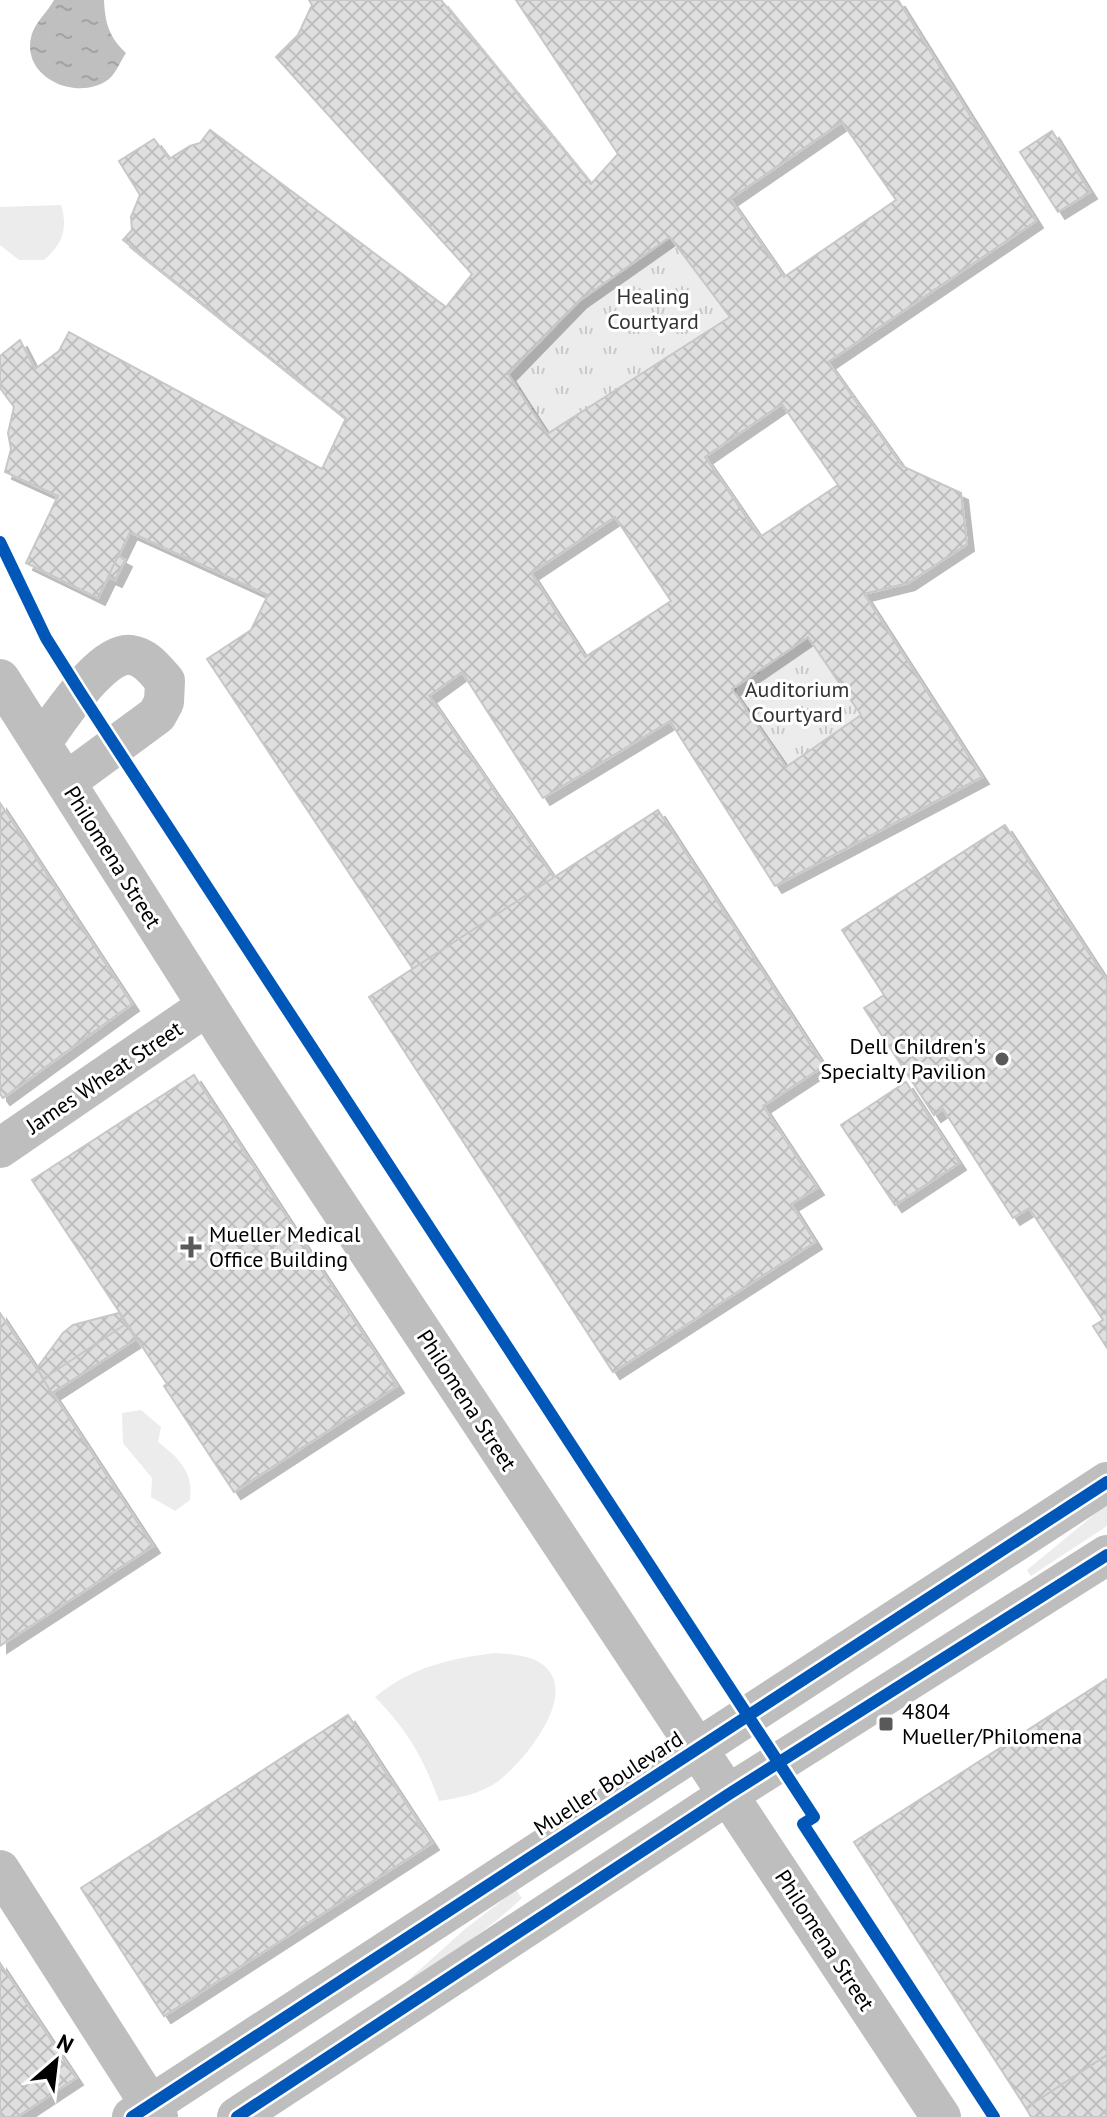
<svg xmlns="http://www.w3.org/2000/svg" width="1107" height="2117" viewBox="0 0 1107 2117" font-family="'PT Sans',sans-serif">
  <defs>
    <pattern id="park-tufts" width="24" height="20" patternUnits="userSpaceOnUse" patternTransform="scale(2)"><rect width="24" height="20" fill="#ececec"/><path d="M3 7l-1-3M5 7V3M7 7l1-3M15 17l-1-3M17 17v-4M19 17l1-3" fill="none" stroke="#c9c9c9"/></pattern>
    <pattern id="water-ripples" width="26" height="14" patternUnits="userSpaceOnUse" patternTransform="scale(2)"><rect width="26" height="14" fill="#bfbfbf"/><path d="M2 4q2-2 4 0t4 0M15 11q2-2 4 0t4 0" fill="none" stroke="#a2a2a2"/></pattern>
    <pattern id="building-cross-hatch" width="8" height="8" patternUnits="userSpaceOnUse" patternTransform="scale(2)"><rect width="8" height="8" fill="#dfdfdf"/><path d="M0 0l8 8M0 8l8-8" fill="none" stroke="#bebebe"/></pattern>
    <filter id="shadow"><feDropShadow dx="7" dy="7" stdDeviation="0" flood-color="#0004"/></filter>
  </defs>
  <rect width="100%" height="100%" fill="#fff"/>
  <!-- grass -->
  <g fill="#ececec">
    <path d="M61,205C68,228 63,244 44,260H19L0,245V207Z"/>
    <path d="M141,1410L161,1427L158,1442C179,1458 194,1473 190,1500L175,1511L151,1497L152,1478L123,1443L122,1413Z"/>
    <path d="M1107,1504V1526L1031,1576L1027,1570Z"/>
    <path d="M494,1653C509,1654 530,1655 542,1664C582,1693 523,1763 497,1782C480,1794 459,1798 439,1801C423,1757 408,1731 375,1697C412,1667 448,1659 494,1653Z"/>
    <path d="M516,1890L522,1898C487,1932 447,1956 406,1982L465,1929Z"/>
  </g>
  <!-- park -->
  <g fill="url(#park-tufts)">
    <path d="M670,237L730,317L547,434L508,374L579,301Z"/>
    <path d="M808,637L861,715L786,767L732,689Z"/>
  </g>
  <!-- water -->
  <path fill="url(#water-ripples)" d="M54,0H104C105,23 109,37 126,53C121,60 116,73 109,79C76,104 16,75 33,31C38,20 48,11 54,0Z"/>
  <!-- building -->
  <g fill="url(#building-cross-hatch)" stroke="#c7c7c7" stroke-width="2" fill-rule="evenodd" filter="url(#shadow)">
    <path d="M309,0H441L591,184L618,154L516,0H898L1036,221L828,362L902,466L961,493L967,544L908,583L864,594L982,777L775,886L670,721L543,798L462,672L429,696L554,878L413,969L207,659L251,630L268,595L130,532L98,598L26,563L58,496L5,472L11,449L8,433L14,407L0,388V356L20,340L35,369L59,351L69,332L322,469L346,418L123,240L132,230L131,217L140,195L119,161L154,139L169,159L190,146L200,143L210,130L446,307L472,274L276,57L298,35L312,5ZM842,122L896,200L784,277L730,199ZM670,237L730,317L547,434L508,374L579,301ZM782,404L838,485L760,537L705,457ZM615,517L671,601L585,657L531,573ZM808,637L861,715L786,767L732,689Z"/>
    <path d="M1052,131L1090,192L1058,212L1020,152Z"/>
    <path d="M118,556L125,560L115,580L108,577Z"/>
    <path d="M0,803L132,1004L3,1098L0,1094Z"/>
    <path d="M658,810L824,1066L763,1106L817,1188L791,1204L815,1242L613,1372L369,997Z"/>
    <path d="M1005,825L1107,981V1348L1093,1326L1103,1320L1029,1208L1013,1218L943,1109L934,1115L864,1008L884,995L842,930Z"/>
    <path d="M194,1075L397,1386L234,1492L164,1386L167,1384L32,1180Z"/>
    <path d="M906,1082L959,1163L895,1205L841,1125Z"/>
    <path d="M0,1313L153,1546L0,1646Z"/>
    <path d="M119,1313L136,1339L52,1393L37,1368L63,1333L73,1325Z"/>
    <path d="M126,1324L136,1339L52,1393L43,1379Z"/>
    <path d="M1107,1679V2055L1026,2108L854,1842Z"/>
    <path d="M348,1715L432,1843L164,2016L81,1888Z"/>
    <path d="M0,1963L76,2078L17,2117H0Z"/>
    <path d="M1107,2055V2117H1031L1026,2108Z"/>
  </g>
  <g fill="none" stroke-linecap="round" stroke-linejoin="round">
    <!-- minor -->
    <g stroke="#bebebe" stroke-width="40">
      <path d="M0,679L236,1051L941,2117"/>
      <path d="M41,743C58,721 102,650 131,655C146,657 155,670 165,681L164,702L157,715L66,782"/>
      <path d="M0,1148L207,1006"/>
      <path d="M0,1870L158,2117"/>
      <path d="M132,2117L1107,1482"/>
      <path d="M237,2117L729,1794L1107,1555"/>
    </g>
    <defs>
      <g id="cycleway">
        <path d="M0,542L46,638L80,692L814,1817L803,1824L994,2117"/>
        <path d="M132,2117L1107,1482"/>
        <path d="M237,2117L729,1794L1107,1555"/>
      </g>
    </defs>
    <!-- cycleway casing -->
    <use href="#cycleway" stroke="#fff" stroke-width="17"/>
    <!-- cycleway -->
    <use href="#cycleway" stroke="#0057b8" stroke-width="12"/>
  </g>
  <!-- markers -->
  <g fill="#595959" stroke="#fff" stroke-width="3">
    <circle cx="1002" cy="1059" r="8"/>
    <path d="M187 1235h8v8h8v8h-8v8h-8v-8h-8v-8h8z"/>
    <rect x="878" y="1716" width="16" height="16" rx="4"/>
  </g>
  <g text-anchor="middle" stroke-width="6" stroke-linejoin="round" paint-order="stroke">
    <!-- park labels -->
    <g font-size="22" fill="#333" stroke="#fff">
      <text x="653" y="304">Healing<tspan x="653" dy="25">Courtyard</tspan></text>
      <text x="797" y="697">Auditorium<tspan x="797" dy="25">Courtyard</tspan></text>
    </g>
    <!-- street labels -->
    <g font-size="22" fill="#000" stroke="#fff">
      <text transform="translate(113 857) rotate(58)" y="8">Philomena Street</text>
      <text transform="translate(104 1077) rotate(-34)" y="8">James Wheat Street</text>
      <text transform="translate(467 1400) rotate(57)" y="8">Philomena Street</text>
      <text transform="translate(608 1783) rotate(-33)" y="8">Mueller Boulevard</text>
      <text transform="translate(825 1940) rotate(57)" y="8">Philomena Street</text>
    </g>
    <!-- poi labels -->
    <g font-size="22" fill="#000" stroke="#fff" text-anchor="start">
      <text x="986" y="1054" text-anchor="end">Dell Children's<tspan x="986" dy="25">Specialty Pavilion</tspan></text>
      <text x="209" y="1242">Mueller Medical<tspan x="209" dy="25">Office Building</tspan></text>
      <text x="902" y="1719">4804<tspan x="902" dy="25">Mueller/Philomena</tspan></text>
    </g>
  </g>
  <!-- north arrow -->
  <g transform="translate(56 2061) rotate(28)" stroke="#ffffff" stroke-width="6" paint-order="stroke">
  <path d="M0-6L14 30L0 20L-14 30Z" fill="#000000"/>
  <text y="-12" font-size="22" font-weight="bold" text-anchor="middle" fill="#000000">N</text>
  </g>
</svg>
